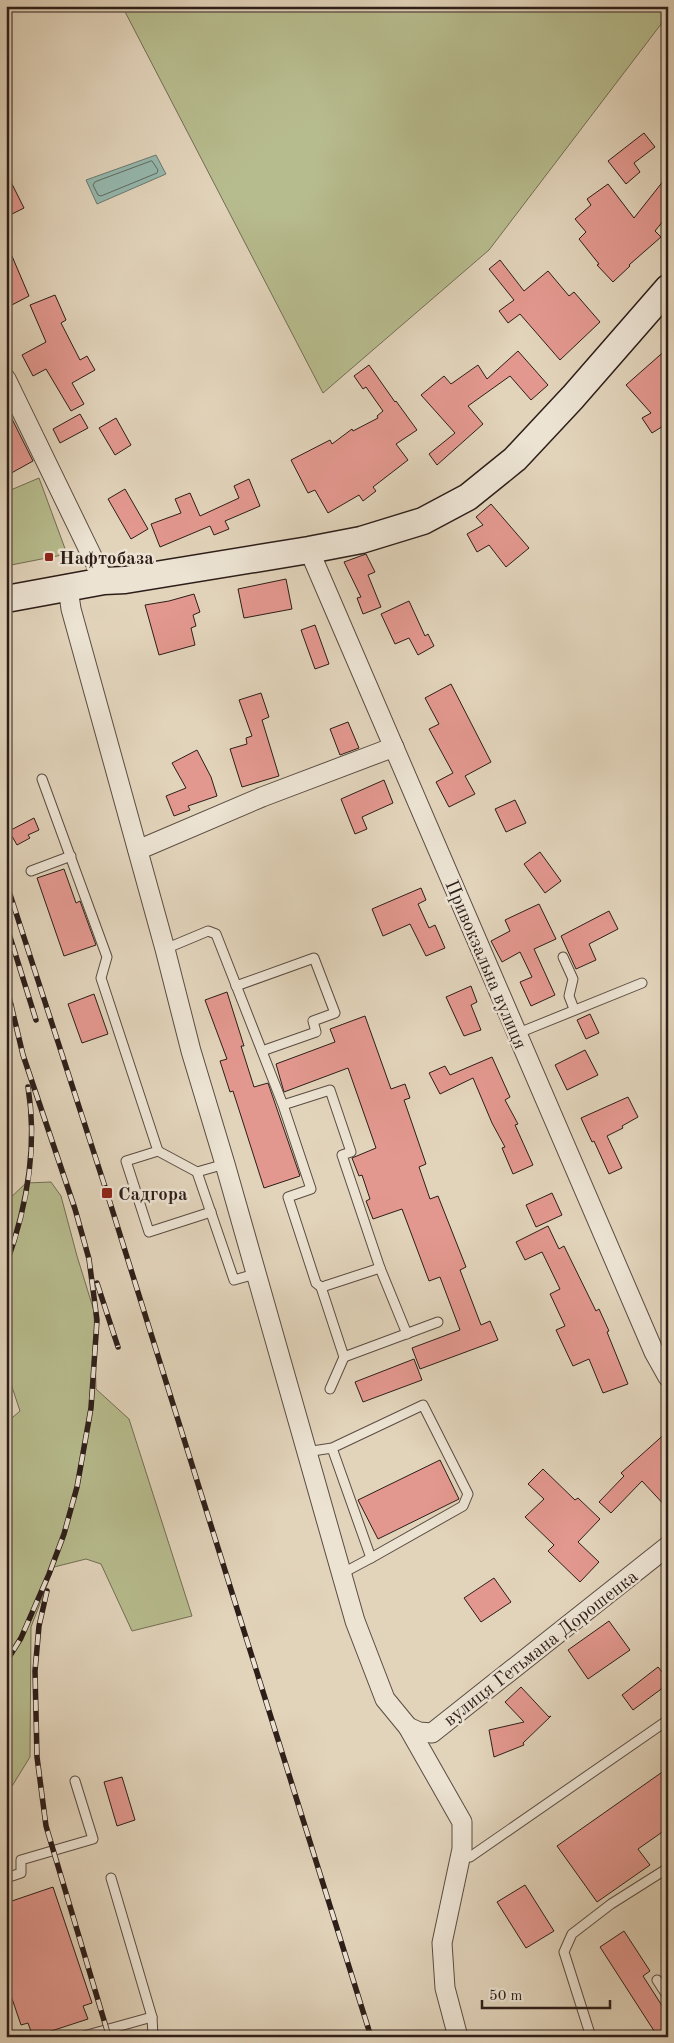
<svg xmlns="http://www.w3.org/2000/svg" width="674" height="2043" viewBox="0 0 674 2043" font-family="'Old Standard TT',serif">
  <rect width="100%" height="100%" fill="#e2d4bb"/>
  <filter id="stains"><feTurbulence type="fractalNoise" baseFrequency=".004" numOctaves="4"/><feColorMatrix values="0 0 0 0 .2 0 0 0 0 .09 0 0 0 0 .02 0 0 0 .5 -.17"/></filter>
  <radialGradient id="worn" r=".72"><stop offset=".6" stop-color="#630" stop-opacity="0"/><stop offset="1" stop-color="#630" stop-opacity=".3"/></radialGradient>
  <!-- green -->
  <g fill="#b7bc8e" stroke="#726d54">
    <path d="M122,6H668V15L489,250L323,393Z"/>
    <path d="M39,478L67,554L6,566V492Z"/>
    <path d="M51,1182L61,1196L77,1256L94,1311L96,1389L129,1419L192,1616L132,1631L101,1564L86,1559L54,1567L31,1627L30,1757L6,1796V1423L20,1411L6,1369V1202L26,1183Z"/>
  </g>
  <!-- water -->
  <path fill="#95b8ad" stroke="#6b7a72" d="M156,155L166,174L97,204L86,180Z"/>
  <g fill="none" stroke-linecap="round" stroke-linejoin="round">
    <!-- shore -->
    <path stroke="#616b63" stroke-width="1" d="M152,161L158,170L157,173L101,196L98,195L93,185L95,182Z"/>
  </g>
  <!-- building -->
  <g fill="#e3988f" stroke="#2d1e19">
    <path d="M644,133L655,147L634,163L640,172L626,184L608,161Z"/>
    <path d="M6,172L24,208L6,217Z"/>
    <path d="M668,175V215L655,231L661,237L629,265L630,266L613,282L597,265L599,264L579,239L586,232L575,219L591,205L587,199L608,184L634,218Z"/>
    <path d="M6,242L29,296L6,308Z"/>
    <path d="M500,260L524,291L548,271L569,296L574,292L600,322L560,360L520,314L508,323L499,311L514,300L489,269Z"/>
    <path d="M55,295L66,320L61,323L80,360L87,356L95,370L72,383L84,404L71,411L46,369L33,376L22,355L46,342L30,305Z"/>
    <path d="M668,348V423L652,433L642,418L651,413L626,385Z"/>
    <path d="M518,351L548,385L531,400L510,376L468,406L483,424L437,465L429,454L455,433L421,395L444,376L451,384L478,365L487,379Z"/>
    <path d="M369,365L395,402L396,401L417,430L396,444L408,460L373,487L376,491L363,501L359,495L328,513L315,490L308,493L291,460L330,440L332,444L352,429L353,431L378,418L377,416L383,411L366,387L363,389L354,376Z"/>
    <path d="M6,407L33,461L6,476Z"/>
    <path d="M80,414L88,428L60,443L53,429Z"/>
    <path d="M116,418L131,445L115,455L99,428Z"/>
    <path d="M249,479L260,506L225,521L229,529L214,535L210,526L160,547L151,524L181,513L175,499L190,493L200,516L239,498L234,486Z"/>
    <path d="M125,489L148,529L131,539L108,499Z"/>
    <path d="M491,504L529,548L506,567L489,545L477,552L467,534L483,525L476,517Z"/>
    <path d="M366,554L375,572L368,575L381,607L363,614L357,598L361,597L344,562Z"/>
    <path d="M286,579L292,609L244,618L238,589Z"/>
    <path d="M194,594L200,612L193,615L196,626L191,628L195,645L159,655L145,605L169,601Z"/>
    <path d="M409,601L425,636L428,634L434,646L418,655L409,638L395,644L381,614Z"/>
    <path d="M315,625L329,664L315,669L301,630Z"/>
    <path d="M451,684L491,762L465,776L475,794L449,807L436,782L453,773L429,729L439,724L425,698Z"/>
    <path d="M261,693L269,717L262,720L279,776L242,787L230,749L247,744L246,738L252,736L239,700Z"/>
    <path d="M348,722L359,748L340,755L330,729Z"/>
    <path d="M197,750L211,777L217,796L188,806L190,810L174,816L166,796L186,788L172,763Z"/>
    <path d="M384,780L393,803L362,817L367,829L355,834L341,799Z"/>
    <path d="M515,800L526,823L506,832L495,809Z"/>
    <path d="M34,818L39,830L28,835L30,838L17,845L9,831Z"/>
    <path d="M540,852L561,881L545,893L524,864Z"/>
    <path d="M64,869L76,903L80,901L96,945L64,956L37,878Z"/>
    <path d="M421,888L426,900L418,904L429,928L435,925L445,948L426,956L410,924L383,936L372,909Z"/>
    <path d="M539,904L556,939L534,949L555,995L531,1006L520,982L532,977L520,952L502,962L491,941L510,931L505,920Z"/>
    <path d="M609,911L618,929L589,944L596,960L576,969L561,936Z"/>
    <path d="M471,986L477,1002L471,1005L481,1030L464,1036L446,997Z"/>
    <path d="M227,992L244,1046H241L254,1087L268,1083L300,1176L264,1188L233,1091L230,1092L220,1061L227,1059L205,1000Z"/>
    <path d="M94,994L108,1034L82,1043L68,1004Z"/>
    <path d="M590,1014L599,1033L586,1039L577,1020Z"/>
    <path d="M365,1016L391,1089L405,1084L410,1098L404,1100L426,1164L419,1167L430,1199L438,1196L466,1267L460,1270L481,1325L490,1321L498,1340L420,1369L412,1348L460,1330L440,1277L429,1281L402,1209L373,1219L366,1201L370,1199L362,1175L359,1176L352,1158L376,1148L348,1068L284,1092L276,1064L335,1042L330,1029Z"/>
    <path d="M585,1050L598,1075L567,1090L555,1065Z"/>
    <path d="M492,1057L510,1097L505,1100L518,1124L515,1125L533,1165L513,1174L502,1148L505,1147L492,1123L473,1078L440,1094L429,1073L445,1066L450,1075Z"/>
    <path d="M628,1097L638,1117L622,1126L623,1128L607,1136L622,1168L609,1174L594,1141L592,1142L581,1118Z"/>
    <path d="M552,1193L562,1215L536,1227L526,1205Z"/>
    <path d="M548,1226L559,1249L564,1246L596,1311L599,1309L609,1331L607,1332L628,1384L603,1393L589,1359L573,1366L556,1330L565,1326L550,1294L560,1289L542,1252L525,1260L516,1242Z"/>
    <path d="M414,1359L422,1380L363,1402L355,1382Z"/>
    <path d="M668,1431V1509L642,1481L611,1513L599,1502L624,1476L621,1473Z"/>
    <path d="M440,1460L459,1499L378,1539L358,1500Z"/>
    <path d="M543,1469L575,1500L578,1498L600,1519L578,1542L599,1562L580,1582L548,1551L554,1545L525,1517L544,1499L528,1484Z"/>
    <path d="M494,1578L511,1602L481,1622L464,1598Z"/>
    <path d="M609,1621L630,1650L588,1679L568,1650Z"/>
    <path d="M658,1667L668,1679V1684L633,1710L622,1695Z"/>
    <path d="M521,1687L549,1717L551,1716L523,1743L524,1745L494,1757L489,1730L524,1722L505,1702Z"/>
    <path d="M668,1768V1828L638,1849L650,1865L597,1902L557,1846Z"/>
    <path d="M122,1777L135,1820L117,1826L104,1782Z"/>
    <path d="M525,1885L554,1931L526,1948L497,1902Z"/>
    <path d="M53,1887L92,2003L83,2006L88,2019L33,2037L28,2023L21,2025L6,1981V1903Z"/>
    <path d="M624,1931L650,1971L643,1976L668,2015V2037H658L600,1947Z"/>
  </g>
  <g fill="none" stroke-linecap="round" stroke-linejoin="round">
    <defs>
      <g id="service">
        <path d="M42,779L107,957L101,978L158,1151L126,1161L149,1232L211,1212"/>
        <path d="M31,871L71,856"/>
        <path d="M165,949L208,931L216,934L283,1105L311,1189L288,1197L316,1283L321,1287L325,1286L380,1268L342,1155L351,1152L330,1090L283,1105"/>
        <path d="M563,957L573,979L569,996L574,1009"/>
        <path d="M236,986L314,958L335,1013L313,1021L316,1032L262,1051"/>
        <path d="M516,1034L642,983"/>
        <path d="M158,1151L197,1172L225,1164"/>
        <path d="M197,1172L234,1280L255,1274"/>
        <path d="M380,1268L407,1334"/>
        <path d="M321,1287L344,1357L438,1322"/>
        <path d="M330,1389L344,1357"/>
        <path d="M306,1452L332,1448L371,1558L463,1506L468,1494L423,1405L332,1448"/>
        <path d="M341,1574L371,1558"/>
        <path d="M460,1858L470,1857L668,1720"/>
        <path d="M6,1878L21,1873V1860L93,1839L75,1781"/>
        <path d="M111,1878L152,2017L153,2037"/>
        <path d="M657,1980L668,1997"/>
        <path d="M80,2037L152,2017"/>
        <path d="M591,2037L564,1952L572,1934L611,1904L668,1868"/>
      </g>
      <g id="minor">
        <path d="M6,379L104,581"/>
        <path d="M309,550L654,1352L668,1377"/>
        <path d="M68,588L71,609L165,949L191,1051L225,1164L355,1621L385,1699L408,1727L462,1822V1849L442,1943L445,1988L458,2037"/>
        <path d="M138,850L262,797L394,747"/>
        <path d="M408,1727L419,1732L432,1733L668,1546"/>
      </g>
      <path id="secondary" d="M6,599L104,581L125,580L309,550L361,540L423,521L468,497L515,459L573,397L668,288"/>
    </defs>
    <!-- service casing -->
    <use href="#service" stroke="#5a4c42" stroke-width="11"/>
    <!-- minor casing -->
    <use href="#minor" stroke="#5a4c42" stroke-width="21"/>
    <!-- secondary casing -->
    <use href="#secondary" stroke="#2d1e19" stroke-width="29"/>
    <!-- service -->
    <use href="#service" stroke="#ece3d3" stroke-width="9"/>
    <!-- minor -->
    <use href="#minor" stroke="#ece3d3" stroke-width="19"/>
    <!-- secondary -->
    <use href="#secondary" stroke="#ece3d3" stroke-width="26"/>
    <defs>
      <g id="rail">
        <path d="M6,882L107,1193L371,2037"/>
        <path d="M6,924L36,1020"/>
        <path d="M6,984L23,1055L75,1209L89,1259L97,1320L91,1408L77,1487L64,1534L49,1574L21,1638L6,1662"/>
        <path d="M6,1265C27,1207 38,1148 28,1087"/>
        <path d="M97,1283L118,1347"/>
        <path d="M47,1591L39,1626L35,1671L37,1757L46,1826L109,2037"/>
      </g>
    </defs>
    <!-- rail casing -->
    <use href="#rail" stroke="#2d1e19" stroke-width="5.5"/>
    <!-- rail -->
    <use href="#rail" stroke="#ece3d3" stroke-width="4" stroke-dasharray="11" stroke-linecap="butt"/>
  </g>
  <!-- markers -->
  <g fill="#8f2418" stroke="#ece3d3" stroke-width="2">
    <rect x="44" y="552" width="10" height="10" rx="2.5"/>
    <rect x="101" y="1187" width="12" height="12" rx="2.5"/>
  </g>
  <g text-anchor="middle" stroke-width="5" stroke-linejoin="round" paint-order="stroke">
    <!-- poi labels -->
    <g font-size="19" font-weight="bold" fill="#2d1e19" stroke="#ece3d3" text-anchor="start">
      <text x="59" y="564">Нафтобаза</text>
      <text x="118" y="1200">Садгора</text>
    </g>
    <!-- street labels -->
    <g font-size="19" fill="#2d1e19" stroke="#ece3d3">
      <text transform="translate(487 964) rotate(67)" y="7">Привокзальна вулиця</text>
      <text transform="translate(540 1647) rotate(-38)" y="7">вулиця Гетьмана Дорошенка</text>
    </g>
  </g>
  <!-- margin -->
  <rect width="674" height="2043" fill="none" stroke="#e2d4bb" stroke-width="25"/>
  <rect x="8" y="8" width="659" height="2028" fill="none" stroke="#2d1e19" stroke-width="2.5"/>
  <rect x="12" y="12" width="649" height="2018" fill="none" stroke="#2d1e19"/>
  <!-- scale -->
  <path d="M482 2000v8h128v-8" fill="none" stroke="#2d1e19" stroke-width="2.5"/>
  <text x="489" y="2000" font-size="15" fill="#2d1e19" stroke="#ece3d3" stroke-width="4" paint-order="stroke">50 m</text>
  <rect width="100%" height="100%" filter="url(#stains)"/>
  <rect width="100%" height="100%" fill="url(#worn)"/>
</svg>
